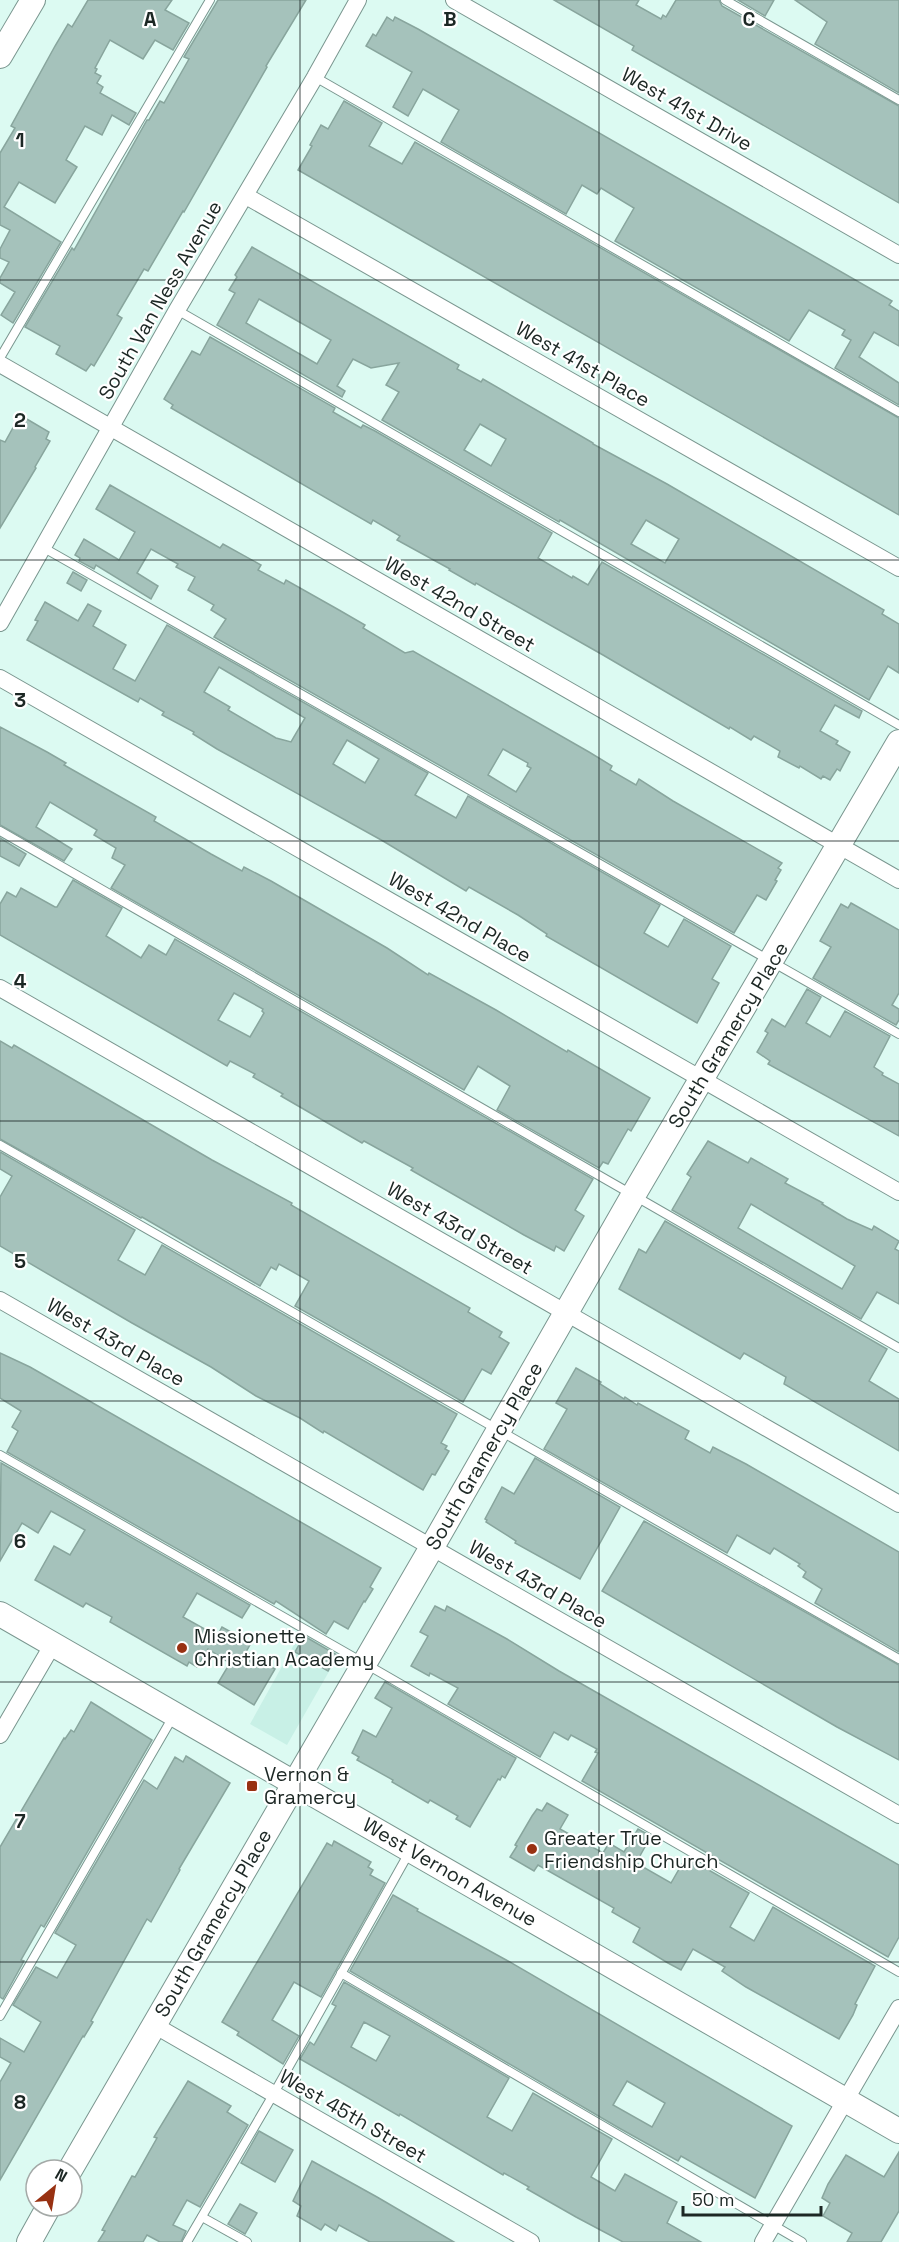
<svg xmlns="http://www.w3.org/2000/svg" width="899" height="2242" viewBox="0 0 899 2242" font-family="'Space Grotesk',sans-serif">
  <rect width="100%" height="100%" fill="#dcfaf2"/>
  <!-- built -->
  <path fill="#c8f0e6" d="M301,1632L339,1654L287,1745L250,1724Z"/>
  <!-- building -->
  <g fill="#a5c2bb" stroke="#88a59d" stroke-width="1.5" fill-rule="evenodd">
    <path d="M88,0H172L165,10L189,23L173,50L155,40L143,59L110,40L95,68L97,69L95,73L101,76L97,83L103,87L100,93L136,113L129,125L112,115L102,135L85,126L66,160L77,167L55,203L19,182L4,207L61,242L13,323L1,315L15,292L0,283V278L9,262L0,258V249L10,230L0,225V153L15,128L11,126L55,46L68,24L72,27Z"/>
    <path d="M218,0H306L266,66L267,67L184,212L183,211L148,271L144,269L117,315L122,318L110,339L94,366L91,364L86,371L56,354L60,346L25,327L72,248L74,250L147,120H149L160,101L164,103L189,59L184,57Z"/>
    <path d="M554,0H639L636,5L661,19L663,15L666,17L676,0H719L722,6L899,106V203L632,50L634,46Z"/>
    <path d="M738,0H774L765,16Z"/>
    <path d="M795,0H899V93L815,44L827,22Z"/>
    <path d="M387,17L393,21L395,17L418,29L892,301L889,305L899,311V346L874,332L859,357L899,383V405L835,368L851,340L842,335L845,330L809,310L789,341L615,241L634,208L601,188L597,194L582,185L566,214L441,142L459,110L423,89L408,116L393,107L412,72L366,46L373,34L376,36Z"/>
    <path d="M344,101L382,123L369,146L402,164L415,142L899,418V515L298,170L312,146L310,145L321,125L328,129Z"/>
    <path d="M252,247L459,365L457,369L481,382L483,379L593,443V444L667,484L884,610L882,614L899,624V673L888,666L869,700L560,520L559,522L382,420L399,392L386,385L399,363L371,368L353,359L337,386L345,391L342,397L217,325L235,293L229,290L237,277L235,275ZM259,299L331,340L317,364L246,323ZM480,424L506,439L491,466L464,450ZM646,520L679,539L665,563L631,544Z"/>
    <path d="M210,337L335,408L333,412L361,428L363,425L375,431L552,533L538,558L572,578L573,576L588,585L602,562L862,711L859,718L835,705L820,731L838,741L836,744L850,752L840,771L837,769L830,780L823,776L821,779L800,766L799,768L778,757L780,751L754,736L751,740L730,727L729,729L603,655L476,583L475,585L449,570L450,569L397,540L400,536L373,520L371,524L171,408L173,405L164,399L192,351L200,355Z"/>
    <path d="M20,415L49,432L46,439L50,441L35,467L36,468L0,528V440L5,442Z"/>
    <path d="M110,485L220,548L223,544L261,565L258,570L284,584L286,580L339,610L365,625L363,628L405,653L413,651L589,752L612,766L610,770L636,785L639,779L673,801L782,863L778,868L781,870L775,880L777,881L766,900L757,895L734,933L214,637L226,619L211,610L214,605L188,590L195,577L176,567L178,564L151,549L137,573L158,586L151,599L96,565L94,569L79,561L80,558L75,555L84,539L119,560L135,532L96,509ZM503,749L528,763L527,766L531,768L516,792L488,775Z"/>
    <path d="M73,572L87,580L81,591L67,583Z"/>
    <path d="M45,602L78,621L88,604L101,611L93,626L126,645L113,669L135,681L167,625L428,773L415,795L456,818L468,796L660,905L644,933L668,947L684,919L731,946L712,979L719,983L697,1023L546,936L547,934L518,915L469,887L466,891L383,841L217,749L193,734L194,732L162,715L164,712L140,698L138,702L27,640L38,621L35,620ZM219,667L305,718L291,742L276,738L228,710L230,707L204,692ZM347,740L379,759L365,783L333,764Z"/>
    <path d="M0,727L47,752L66,763L64,765L156,817L154,821L211,854L242,871L244,867L271,881L387,948L428,975L429,973L496,1010L567,1052L568,1050L650,1098L631,1131L628,1129L608,1164L603,1162L599,1168L497,1110L510,1086L478,1066L464,1090L111,888L125,865L112,858L116,848L94,835L97,830L50,802L36,827L72,849L64,861L0,825Z"/>
    <path d="M0,838L26,854L19,866L0,856Z"/>
    <path d="M73,880L122,908L106,936L141,958L149,945L166,955L175,939L593,1179L575,1210L584,1216L564,1251L556,1246L554,1251L524,1235L411,1170L413,1168L364,1141L362,1143L281,1096L283,1094L253,1077L255,1074L230,1061L227,1066L0,935V904L7,892L16,897L21,888L55,907H57ZM234,993L263,1009L262,1011L264,1013L250,1037L218,1020Z"/>
    <path d="M851,903L899,930V993L892,1005L899,1009V1020L896,1025L813,978L831,947L820,941L841,904L848,908Z"/>
    <path d="M807,989L821,997L806,1023L830,1037L845,1011L890,1036L874,1067L883,1073L882,1075L899,1084V1136L768,1064L770,1061L757,1052L768,1033L765,1031L772,1019L785,1027Z"/>
    <path d="M0,1041L12,1048L14,1045L212,1160L292,1203L291,1205L470,1308L468,1312L502,1332L499,1337L509,1343L491,1374L482,1369L463,1402L295,1306L309,1281L279,1264L276,1270L271,1267L260,1286L142,1217L141,1218L0,1139Z"/>
    <path d="M708,1141L748,1163L751,1158L788,1179L785,1183L823,1203L822,1204L847,1219L872,1230L874,1226L899,1241L895,1249L899,1251V1304L877,1292L861,1319L672,1210L691,1177L687,1174ZM751,1204L855,1266L842,1289L738,1228Z"/>
    <path d="M0,1152L135,1230L118,1260L145,1275L162,1245L457,1414L441,1443L447,1446L445,1449L449,1451L435,1475L432,1474L423,1490L324,1431L323,1433L300,1418L256,1396L211,1367L132,1323L0,1246V1197L12,1176L0,1169Z"/>
    <path d="M665,1221L887,1349L869,1381L899,1399V1451L784,1384L786,1377L744,1353L740,1359L619,1289L639,1249L646,1253Z"/>
    <path d="M0,1353L30,1367L381,1568L370,1587L373,1589L365,1602L364,1601L348,1629L334,1621L326,1634L276,1601L274,1604L7,1452L18,1431L12,1427L21,1411L0,1398Z"/>
    <path d="M576,1368L601,1382L600,1384L624,1399L625,1397L637,1405L638,1403L689,1431L685,1439L710,1453L713,1447L746,1464L899,1552V1652L815,1603L822,1589L803,1577L806,1572L798,1566L800,1564L774,1548L770,1554L737,1535L727,1553L544,1449L567,1409L556,1403Z"/>
    <path d="M535,1458L620,1507L580,1579L515,1543L516,1541L486,1522L487,1520L485,1519L502,1487L514,1494Z"/>
    <path d="M1,1463L250,1605L242,1618L197,1593L183,1617L217,1636L222,1627L251,1643L246,1652L275,1669L254,1705L218,1683L230,1663L208,1649L197,1667L189,1662L187,1666L110,1622L112,1617L86,1603L83,1607L35,1580L54,1546L70,1555L85,1530L51,1511L38,1533L22,1523L0,1561Z"/>
    <path d="M644,1521L899,1665V1760L837,1727L602,1591Z"/>
    <path d="M435,1606L445,1611L447,1606L507,1639L559,1671L899,1865V1937L888,1957L582,1781L598,1753L595,1752L597,1749L571,1735L568,1740L554,1732L540,1757L448,1704L458,1688L430,1673L429,1676L411,1666L428,1636L420,1632Z"/>
    <path d="M304,1636L337,1655L328,1671L295,1652Z"/>
    <path d="M385,1682L516,1758L505,1778L502,1776L500,1780L498,1779L470,1827L456,1819L458,1816L430,1800L428,1803L392,1782L393,1780L357,1760L359,1757L352,1753L363,1730L376,1737L392,1708L375,1698Z"/>
    <path d="M91,1702L152,1740L44,1927L41,1925L21,1960L24,1961L3,1999L0,1997V1847L64,1738L65,1739L71,1730L74,1732Z"/>
    <path d="M186,1756L230,1783L179,1869L180,1870L151,1922L147,1919L91,2021L93,2022L84,2037L83,2036L0,2180V2082L11,2063L0,2057V2038L24,2052L41,2022L13,2005L36,1967L57,1978L76,1945L55,1933L144,1780L157,1789L175,1757L183,1762Z"/>
    <path d="M547,1803L568,1815L560,1829L603,1853L609,1843L624,1852L638,1829L651,1836L636,1863L671,1883L686,1857L749,1893L730,1927L754,1941L773,1907L875,1966L855,2004L857,2005L853,2015L839,2039L746,1987L722,1971L725,1967L693,1949L681,1970L668,1963L633,1942L640,1928L612,1912L614,1908L538,1865L534,1871L510,1857L517,1846L515,1845L532,1816L537,1809L542,1811Z"/>
    <path d="M334,1841L371,1862L368,1867L373,1870L370,1875L385,1883L321,1997L294,1982L272,2020L299,2036L283,2064L237,2035L239,2032L222,2022L327,1843L332,1846Z"/>
    <path d="M393,1895L418,1909L417,1911L508,1961L792,2126L755,2198L681,2156L678,2161L619,2128L350,1971ZM627,2081L665,2103L652,2127L613,2105Z"/>
    <path d="M344,1982L509,2078L487,2117L512,2131L533,2093L612,2139L591,2177L615,2191L625,2174L677,2202L667,2223L701,2242H623L576,2217L527,2189L529,2187L504,2173L503,2175L400,2114L399,2116L300,2059L310,2042L314,2045L336,2006L332,2004ZM364,2022L390,2036L376,2061L351,2047Z"/>
    <path d="M188,2081L231,2106L227,2112L248,2125L200,2207L187,2200L173,2225L186,2231L181,2242H160L147,2235L143,2242H98L105,2231L102,2230L132,2176L135,2177L157,2138L154,2137Z"/>
    <path d="M259,2131L293,2150L275,2182L241,2163Z"/>
    <path d="M899,2152V2211L881,2242H847L852,2233L823,2216L830,2203L822,2198L828,2184L846,2155L884,2177Z"/>
    <path d="M312,2161L377,2197L454,2242H370L339,2225L336,2231L325,2224L321,2230L297,2216L301,2206L293,2201Z"/>
    <path d="M240,2204L257,2213L245,2234L228,2224Z"/>
  </g>
  <g fill="none" stroke-linecap="round" stroke-linejoin="round">
    <defs>
      <g id="lane">
        <path d="M725,0L899,100"/>
        <path d="M315,77L899,412"/>
        <path d="M177,310L899,725"/>
        <path d="M0,358L210,0"/>
        <path d="M44,548L899,1034"/>
        <path d="M0,831L899,1348"/>
        <path d="M0,1145L899,1659"/>
        <path d="M0,1455L364,1663L899,1972"/>
        <path d="M341,1973L802,2242"/>
        <path d="M0,2016L174,1715"/>
        <path d="M202,2217L247,2242"/>
        <path d="M187,2242L273,2095L410,1851"/>
      </g>
      <g id="street">
        <path d="M454,0L899,255"/>
        <path d="M246,196L899,568"/>
        <path d="M0,364L899,880"/>
        <path d="M0,623L177,310L315,77L358,0"/>
        <path d="M0,678L899,1192"/>
        <path d="M0,988L899,1504"/>
        <path d="M0,1300L899,1815"/>
        <path d="M0,1735L53,1644"/>
        <path d="M154,2025L531,2242"/>
        <path d="M763,2242L899,2008"/>
      </g>
      <g id="secondary">
        <path d="M0,56L33,0"/>
        <path d="M0,1614L899,2131"/>
        <path d="M70,2170L432,1547L634,1194L899,742"/>
        <path d="M29,2242L49,2206"/>
      </g>
    </defs>
    <!-- lane casing -->
    <use href="#lane" stroke="#7a968f" stroke-width="10"/>
    <!-- street casing -->
    <use href="#street" stroke="#7a968f" stroke-width="18"/>
    <!-- secondary casing -->
    <use href="#secondary" stroke="#7a968f" stroke-width="26"/>
    <!-- lane -->
    <use href="#lane" stroke="#fff" stroke-width="8"/>
    <!-- street -->
    <use href="#street" stroke="#fff" stroke-width="16"/>
    <!-- secondary -->
    <use href="#secondary" stroke="#fff" stroke-width="24"/>
  </g>
  <!-- grid -->
  <path fill="none" stroke="#1c2724" stroke-width="1.5" stroke-opacity="0.55" d="M300,0V2242M599,0V2242M0,280H899M0,560H899M0,841H899M0,1121H899M0,1401H899M0,1682H899M0,1962H899"/>
  <!-- markers -->
  <g fill="#983112" stroke="#fff" stroke-width="2">
    <circle cx="182" cy="1648" r="6"/>
    <rect x="246" y="1780" width="12" height="12" rx="3"/>
    <circle cx="532" cy="1849" r="6"/>
  </g>
  <g text-anchor="middle" stroke-width="4.5" stroke-linejoin="round" paint-order="stroke">
    <!-- street labels -->
    <g font-size="20" fill="#1c2724" stroke="#fff">
      <text transform="translate(687 109) rotate(30)" y="7">West 41st Drive</text>
      <text transform="translate(160 300) rotate(-60)" y="7">South Van Ness Avenue</text>
      <text transform="translate(583 364) rotate(30)" y="7">West 41st Place</text>
      <text transform="translate(460 604) rotate(30)" y="7">West 42nd Street</text>
      <text transform="translate(460 917) rotate(30)" y="7">West 42nd Place</text>
      <text transform="translate(728 1035) rotate(-59)" y="7">South Gramercy Place</text>
      <text transform="translate(460 1228) rotate(30)" y="7">West 43rd Street</text>
      <text transform="translate(116 1342) rotate(30)" y="7">West 43rd Place</text>
      <text transform="translate(484 1456) rotate(-60)" y="7">South Gramercy Place</text>
      <text transform="translate(538 1584) rotate(30)" y="7">West 43rd Place</text>
      <text transform="translate(450 1872) rotate(30)" y="7">West Vernon Avenue</text>
      <text transform="translate(213 1923) rotate(-60)" y="7">South Gramercy Place</text>
      <text transform="translate(353 2116) rotate(30)" y="7">West 45th Street</text>
    </g>
    <!-- poi labels -->
    <g font-size="20" fill="#1c2724" stroke="#fff" text-anchor="start">
      <text x="194" y="1643">Missionette<tspan x="194" dy="23">Christian Academy</tspan></text>
      <text x="264" y="1781">Vernon &amp;<tspan x="264" dy="23">Gramercy</tspan></text>
      <text x="544" y="1845">Greater True<tspan x="544" dy="23">Friendship Church</tspan></text>
    </g>
  </g>
  <g font-size="20" text-anchor="middle" font-weight="bold" fill="#1c2724" stroke="#fff" stroke-width="4.5" stroke-linejoin="round" paint-order="stroke">
    <text x="150" y="26">A</text>
    <text x="450" y="26">B</text>
    <text x="749" y="26">C</text>
    <text x="20" y="147">1</text>
    <text x="20" y="427">2</text>
    <text x="20" y="707">3</text>
    <text x="20" y="988">4</text>
    <text x="20" y="1268">5</text>
    <text x="20" y="1548">6</text>
    <text x="20" y="1828">7</text>
    <text x="20" y="2109">8</text>
  </g>
  <!-- north arrow -->
  <g transform="translate(54 2188) rotate(30)"><circle r="28" fill="#ffffff" stroke="#a4a9a7" stroke-width="1.5"/>
  <path d="M0-4.5L10 22L0 15L-10 22Z" fill="#983112"/>
  <text y="-9" font-size="16" font-weight="bold" text-anchor="middle" fill="#1c2724">N</text>
  </g>
  <!-- scale -->
  <path d="M683 2206v9h138v-9" fill="none" stroke="#1c2724" stroke-width="3"/>
  <text x="692" y="2206" font-size="18" fill="#1c2724" stroke="#ffffff" stroke-width="4.5" paint-order="stroke">50 m</text>
</svg>
